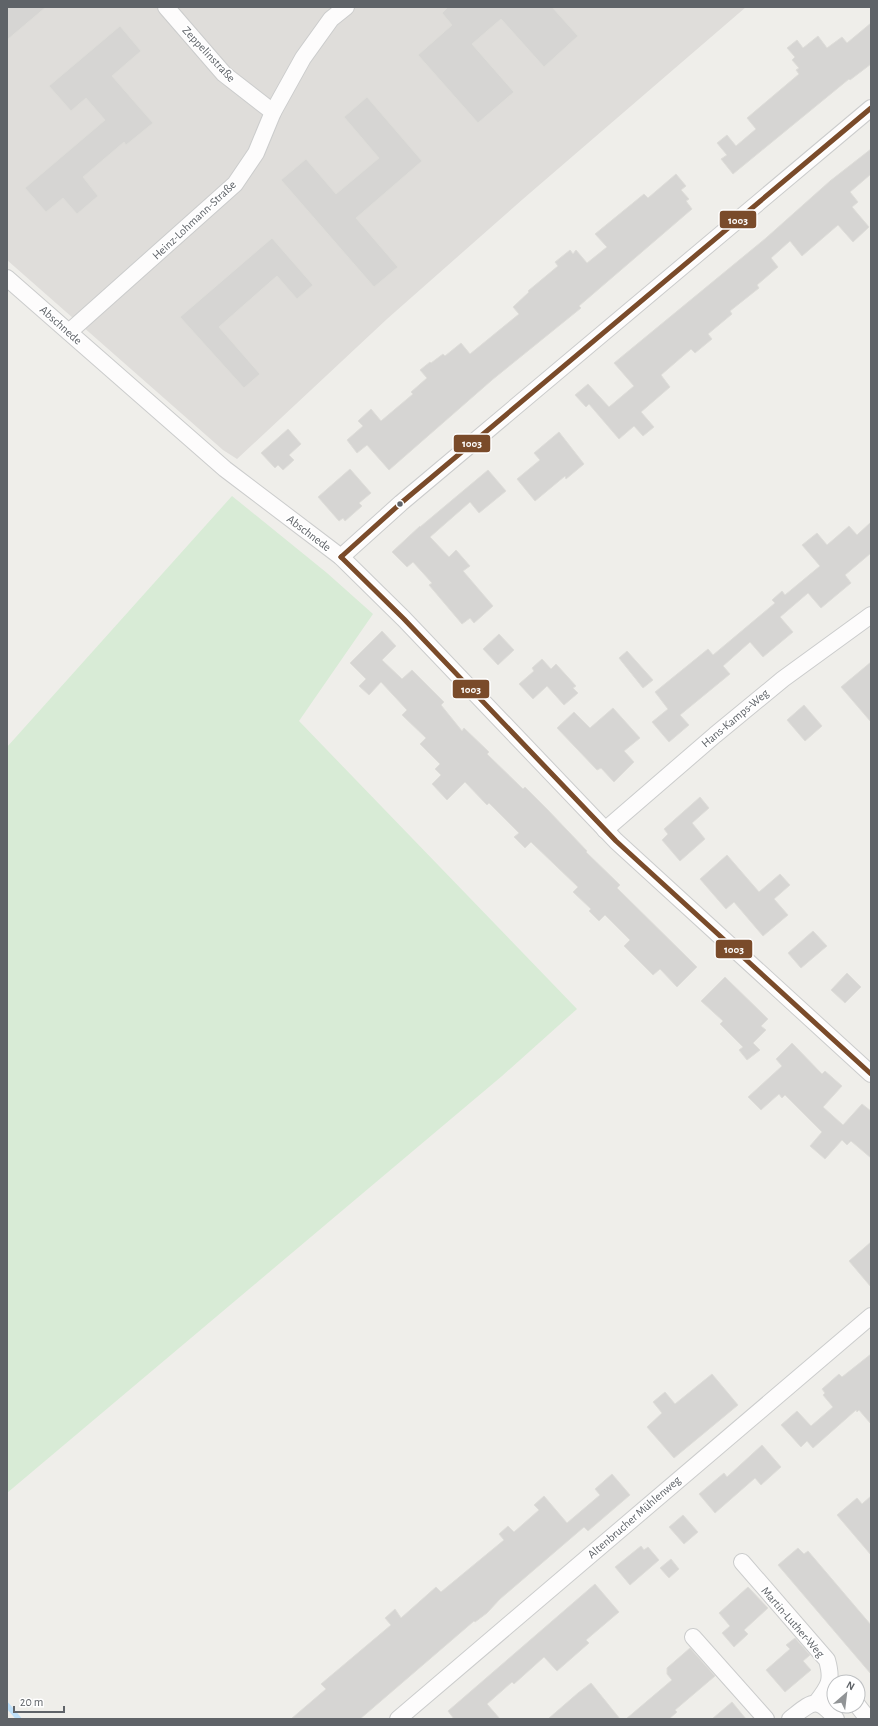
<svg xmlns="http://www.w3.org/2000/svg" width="878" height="1726" viewBox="0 0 878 1726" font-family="'Alegreya Sans',sans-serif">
  <rect width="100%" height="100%" fill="#efeeea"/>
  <!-- industrial -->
  <path fill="#dfddda" d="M7,7H746L523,199L387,319L237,459L223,450L7,260Z"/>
  <!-- green -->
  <path fill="#d8ebd6" d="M232,496L327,573L373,614L299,721L577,1009L502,1076L7,1493V747Z"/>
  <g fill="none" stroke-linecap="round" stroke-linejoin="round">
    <!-- stream -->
    <path stroke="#bfe0f9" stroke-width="5" d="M7,1705L19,1719"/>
  </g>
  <!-- building -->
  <g fill="#d6d5d3" stroke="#deddd9">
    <path d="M7,7H46L7,40Z"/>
    <path d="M448,7H552L578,36L544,67L501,19L472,44L514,92L478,123L418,55L452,25L442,13Z"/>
    <path d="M871,23V64L850,80L849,79L733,174L721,159L727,155L717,143L727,135L736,146L756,129L747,118L799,74L796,70L799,68L792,60L795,57L787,48L797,40L803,48L818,36L827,48L842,37L847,43Z"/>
    <path d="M120,26L141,51L112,76L153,123L126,145L124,142L83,177L98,196L77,214L63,198L46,212L25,188L105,120L86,98L71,111L49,86Z"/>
    <path d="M367,97L422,161L356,218L398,267L374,287L281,180L306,159L336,194L379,158L344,117Z"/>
    <path d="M871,149V174L850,192L858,202L852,207L869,227L853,242L838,225L802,256L790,241L771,258L778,267L757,285L759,288L730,311L732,314L708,334L712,339L695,353L691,349L661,375L670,387L641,412L654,427L643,436L634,426L619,439L589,404L586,407L575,395L588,384L609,407L634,386L614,363L766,238L830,181Z"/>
    <path d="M676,174L686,186L681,190L689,199L686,201L692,209L579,306L581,308L492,380L389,470L367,445L357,453L347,440L363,426L358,421L371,409L381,421L413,394L411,392L427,378L420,370L430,362L431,363L443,354L445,356L461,343L470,354L519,314L513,307L529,292L528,291L558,266L555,262L570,250L573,254L576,250L587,263L607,247L595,234L644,194L648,198Z"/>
    <path d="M272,238L313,285L297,299L277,276L219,327L260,374L244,388L180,317Z"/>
    <path d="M288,429L301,444L289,455L294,460L283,470L278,465L275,468L261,453Z"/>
    <path d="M559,432L584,464L566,479L565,476L535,501L517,479L540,460L534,453Z"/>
    <path d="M350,469L371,493L359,503L362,506L345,521L343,518L339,521L318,497Z"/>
    <path d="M488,470L506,491L479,513L470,502L430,537L449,557L456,550L470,566L463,571L493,606L474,623L470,618L462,624L429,585L432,583L413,562L407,567L392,552L420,526V527Z"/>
    <path d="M871,522V553L845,575L851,583L821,608L808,593L780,617L793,632L763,657L750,642L723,666L730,674L680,715L689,725L669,742L652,722L668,709L655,692L708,649L713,655L775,603L772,600L782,591L785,595L820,566L802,545L817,533L827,545L849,526L857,535Z"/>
    <path d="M382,631L396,646L382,660L402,679L412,670L444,702L441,705L462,731L464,728L489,752L487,754L523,789L525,787L546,808L587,851L586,852L620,885L617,888L697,967L677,987L660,969L653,975L624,946L630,940L605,915L599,921L589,911L591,909L573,892L578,887L531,842L525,848L514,837L519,833L489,803L487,805L465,782L447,800L432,784L441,775L435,769L440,764L420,744L426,738L402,715L407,710L381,682L369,695L359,686L366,679L350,663Z"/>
    <path d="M499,634L514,650L498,665L483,649Z"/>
    <path d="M627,651L653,680L643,688L619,658Z"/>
    <path d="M542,659L551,669L556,664L576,686L573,688L578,693L564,705L547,686L533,699L519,684L534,671L532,668Z"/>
    <path d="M871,662V722L841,687Z"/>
    <path d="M804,705L822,726L805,741L787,720Z"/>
    <path d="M613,708L640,738L624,751L634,762L614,782L601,768L597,770L557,728L574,712L590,728Z"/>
    <path d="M700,797L709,808L692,823L705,839L680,861L662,840L668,834L664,829Z"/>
    <path d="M727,855L759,892L780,874L790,885L774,899L788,915L763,936L734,902L726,909L700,879Z"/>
    <path d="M813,931L827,946L801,968L788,953Z"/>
    <path d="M847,973L861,987L845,1003L831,990Z"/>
    <path d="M725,977L768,1019L761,1026L766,1030L753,1043L760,1050L747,1060L739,1050L743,1047L720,1024L723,1021L701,1001Z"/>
    <path d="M792,1043L822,1074L825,1071L842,1086L823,1107L843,1125L862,1104L871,1111V1158L851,1141L847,1145L842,1140L825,1159L810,1146L822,1132L785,1095L782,1098L779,1094L761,1110L748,1097L782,1066L776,1059Z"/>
    <path d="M871,1242V1287L849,1261Z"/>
    <path d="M871,1354V1424L859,1410L857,1412L856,1410L813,1448L807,1441L801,1447L781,1425L797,1411L811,1426L833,1407L823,1395L825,1393L822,1389L839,1374L842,1377Z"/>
    <path d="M712,1374L738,1405L674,1458L647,1427L662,1413L653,1402L665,1392L675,1404Z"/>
    <path d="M762,1445L781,1467L761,1485L755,1478L715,1513L699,1494L724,1473L727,1477Z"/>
    <path d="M612,1474L630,1495L588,1531L584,1527L500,1599L487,1613L475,1622L474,1621L360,1719H291L326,1689L321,1684L391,1625L385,1618L395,1609L401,1618L436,1587L441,1592L504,1540L499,1534L508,1526L514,1532L539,1510L534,1505L544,1496L567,1523L600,1495L595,1489Z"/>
    <path d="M871,1496V1555L837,1515L857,1498L862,1504Z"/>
    <path d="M683,1515L698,1532L684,1544L669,1527Z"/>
    <path d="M641,1546L644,1550L648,1547L659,1560L630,1585L615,1567Z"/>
    <path d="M798,1548L804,1554L808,1551L871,1625V1674L778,1565Z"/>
    <path d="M671,1559L679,1569L669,1578L660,1568Z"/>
    <path d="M595,1584L619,1612L586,1640L589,1643L557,1671L544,1657L514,1684L512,1682L487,1704L500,1719H454L448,1711Z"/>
    <path d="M748,1587L768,1608L744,1630L748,1634L734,1647L722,1633L730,1626L719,1613Z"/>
    <path d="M795,1638L810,1655L803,1661L811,1670L785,1692L766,1670L790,1649L786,1645Z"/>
    <path d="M690,1648L715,1676L675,1710L677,1712L669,1719H626L672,1680L667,1674V1668Z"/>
    <path d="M591,1683L620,1719H548L578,1693Z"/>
    <path d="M732,1702L746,1719H712Z"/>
  </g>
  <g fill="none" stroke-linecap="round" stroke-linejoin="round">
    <defs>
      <g id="street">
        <path d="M166,7L224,74L273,112"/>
        <path d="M7,278L225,469L341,557L404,619L616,841L871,1074"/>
        <path d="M69,332L235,184L256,153L273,112L303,58L331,19L346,7"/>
        <path d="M341,557L401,503L871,108"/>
        <path d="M605,830L715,735L783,679L871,615"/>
        <path d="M742,1562L827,1660C833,1681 829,1686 816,1703"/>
        <path d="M693,1637L766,1719"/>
        <path d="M858,1706L868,1719"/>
        <path d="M398,1719L871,1316"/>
        <path d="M790,1719C812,1702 816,1695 836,1719"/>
      </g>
    </defs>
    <!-- street casing -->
    <use href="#street" stroke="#cbcccc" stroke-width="18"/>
    <!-- street -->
    <use href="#street" stroke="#fdfcfc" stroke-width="16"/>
    <defs>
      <g id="bus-1">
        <path d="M341,557L404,619L616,841L871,1074"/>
        <path d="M341,557L401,503L871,108"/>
      </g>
    </defs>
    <!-- bus-1 casing -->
    <use href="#bus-1" stroke="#fff" stroke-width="8"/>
    <!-- bus-1 -->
    <use href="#bus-1" stroke="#7a4b2a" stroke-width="5"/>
  </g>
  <!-- markers -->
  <circle fill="#5f6368" stroke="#fff" stroke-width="1.5" cx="400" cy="504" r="3.5"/>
  <g text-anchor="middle" stroke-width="3.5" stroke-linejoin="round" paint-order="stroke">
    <!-- street labels -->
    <g font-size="12" fill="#5f6368" stroke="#fff">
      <text transform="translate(209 54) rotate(47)" y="4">Zeppelinstraße</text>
      <text transform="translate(194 220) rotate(-43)" y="4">Heinz-Lohmann-Straße</text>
      <text transform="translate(61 325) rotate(42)" y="4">Abschnede</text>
      <text transform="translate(309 533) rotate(37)" y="4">Abschnede</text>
      <text transform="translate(735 718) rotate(-40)" y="4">Hans-Kamps-Weg</text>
      <text transform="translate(634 1517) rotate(-41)" y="4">Altenbrucher Mühlenweg</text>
      <text transform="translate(793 1622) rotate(49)" y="4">Martin-Luther-Weg</text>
    </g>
  </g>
  <g stroke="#fff" stroke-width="1.5">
    <rect x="719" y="210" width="38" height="19" rx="4" fill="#7a4b2a"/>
    <rect x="453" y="434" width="38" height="19" rx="4" fill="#7a4b2a"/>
    <rect x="452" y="679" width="38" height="20" rx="4" fill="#7a4b2a"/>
    <rect x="715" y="939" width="38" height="20" rx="4" fill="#7a4b2a"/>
  </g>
  <g font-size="11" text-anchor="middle" font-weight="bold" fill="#fff">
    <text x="738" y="224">1003</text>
    <text x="472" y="447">1003</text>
    <text x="471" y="693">1003</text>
    <text x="734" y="953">1003</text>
  </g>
  <!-- border -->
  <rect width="878" height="1726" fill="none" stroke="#5f6368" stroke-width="16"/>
  <!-- north arrow -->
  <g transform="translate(846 1694) rotate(28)"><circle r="19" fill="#ffffff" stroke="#bfc1c3"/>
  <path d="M0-3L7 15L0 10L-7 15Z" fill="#919496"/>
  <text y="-6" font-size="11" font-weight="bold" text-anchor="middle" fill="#5f6368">N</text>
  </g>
  <!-- scale -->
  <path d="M14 1706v6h50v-6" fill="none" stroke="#5f6368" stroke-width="2"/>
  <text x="20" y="1706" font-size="12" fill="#5f6368" stroke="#ffffff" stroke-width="3" paint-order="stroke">20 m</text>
</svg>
